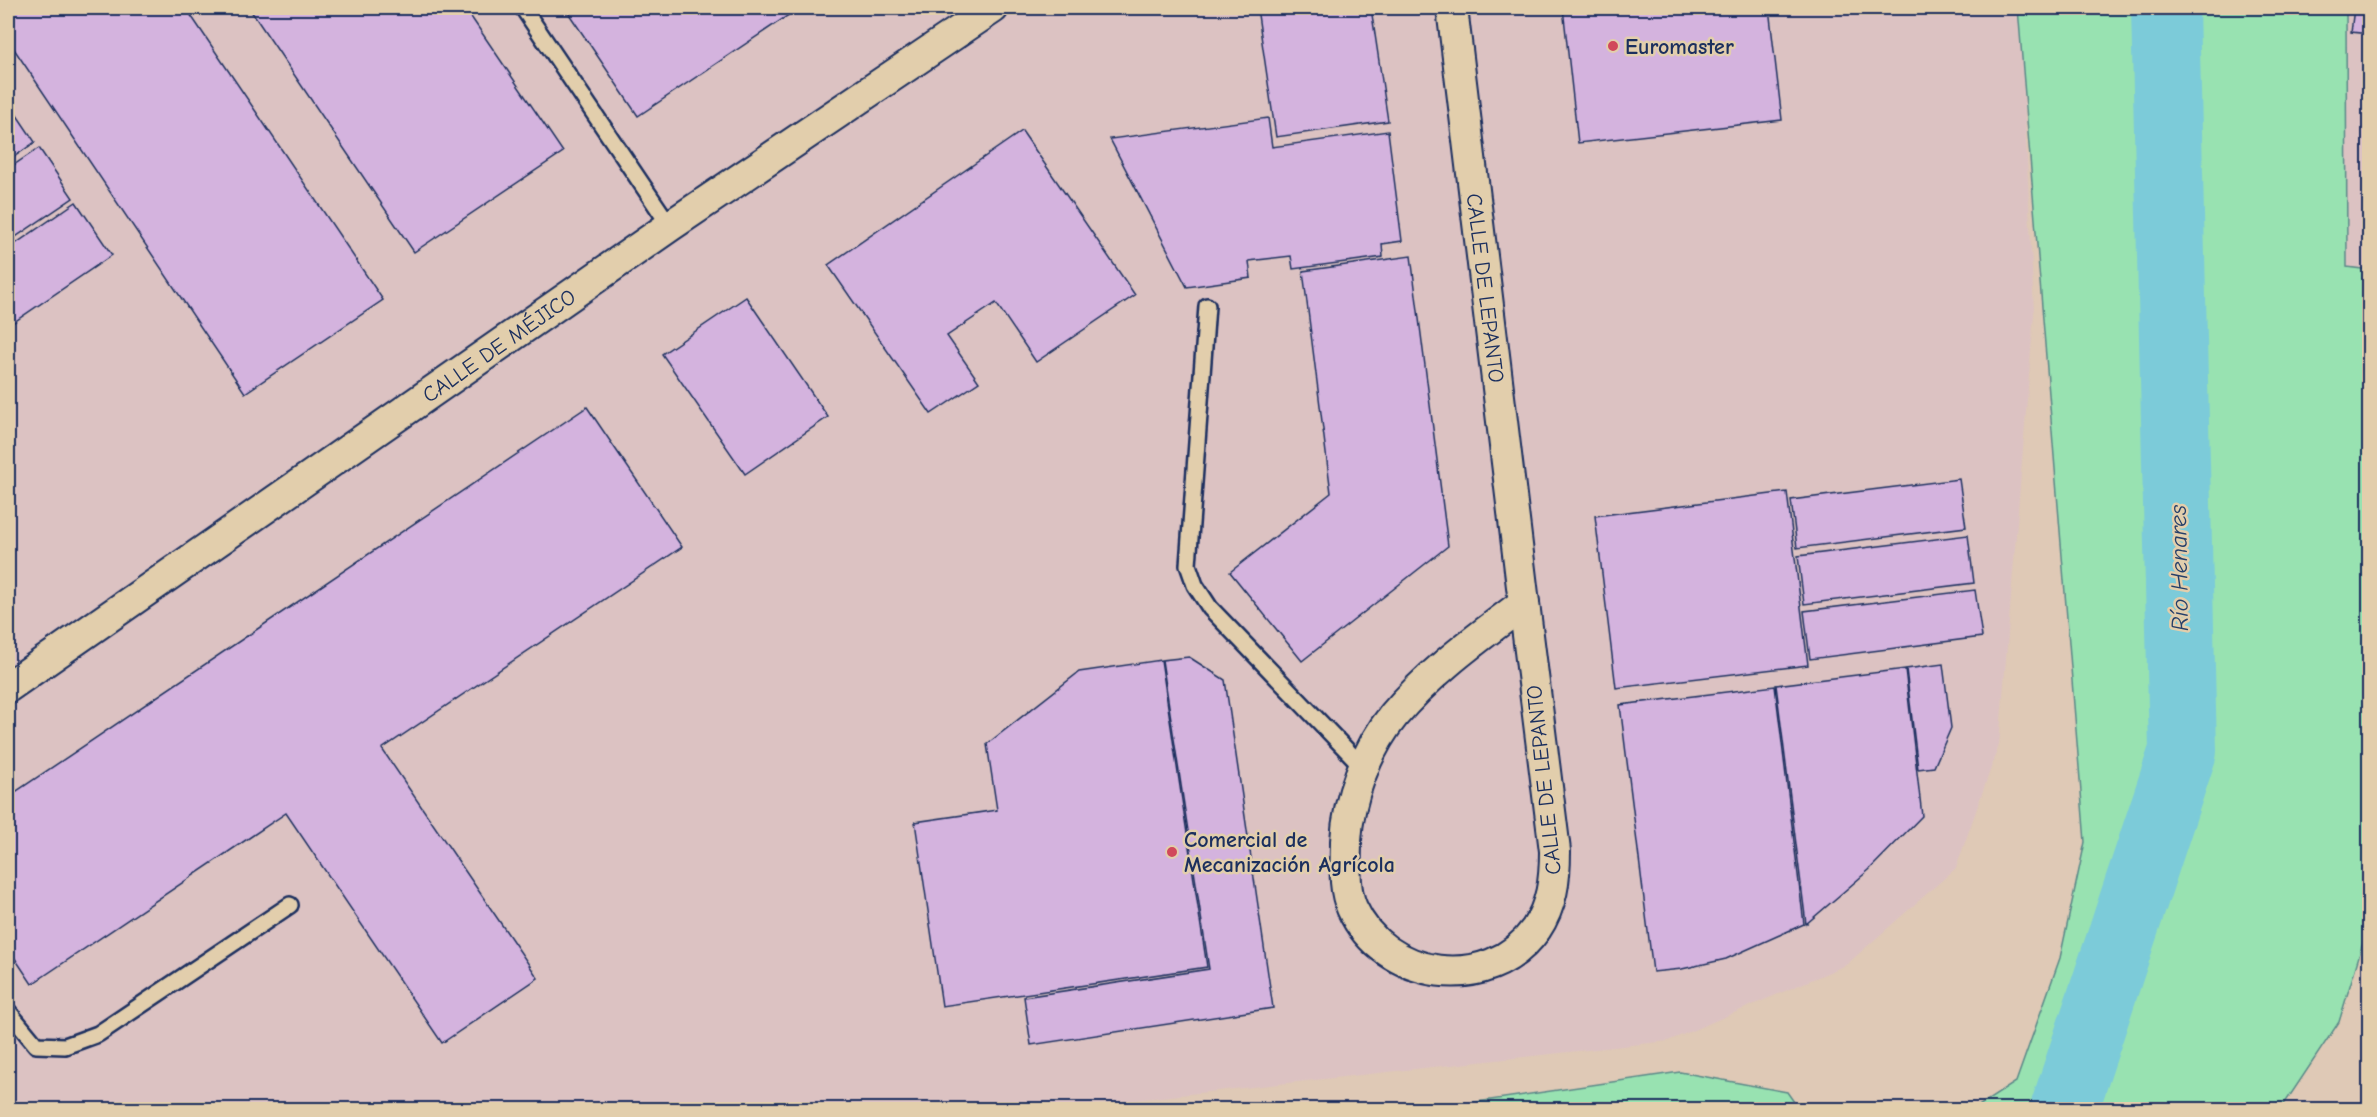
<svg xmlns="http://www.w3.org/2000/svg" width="2377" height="1117" viewBox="0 0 2377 1117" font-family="'Comic Neue',sans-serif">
  <rect width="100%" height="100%" fill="#dfc9b6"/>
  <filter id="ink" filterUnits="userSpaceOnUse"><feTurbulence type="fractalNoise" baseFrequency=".0167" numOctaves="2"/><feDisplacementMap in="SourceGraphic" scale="12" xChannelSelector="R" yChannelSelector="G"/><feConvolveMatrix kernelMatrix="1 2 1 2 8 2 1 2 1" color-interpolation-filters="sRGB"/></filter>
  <g filter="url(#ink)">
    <!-- built -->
    <g fill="#dcc2c2">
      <path d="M8,8H2020L2034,313L1999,745L1956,868L1846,965L1668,1041L1045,1110L8,1109Z"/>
      <path d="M2346,8H2369V270L2347,268Z"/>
    </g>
    <!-- green -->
    <g fill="#98e2b1" stroke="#5a8888" stroke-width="1.5">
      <path d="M2018,8H2346L2347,267L2370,270L2369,923L2339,1022L2281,1109H1974L2016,1082L2060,958L2085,842Z"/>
      <path d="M1680,1072L1787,1092L1799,1109H1429Z"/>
    </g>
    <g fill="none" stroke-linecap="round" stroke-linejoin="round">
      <!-- river -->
      <path stroke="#7ccbd9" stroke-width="68" d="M2064,1110L2183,751L2165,8"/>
    </g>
    <!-- building -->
    <g fill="#d4b3de" stroke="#1b2f5e" stroke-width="1.5">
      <path d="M8,8H186L383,300L245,393L8,40Z"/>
      <path d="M249,8H465L563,152L414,252Z"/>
      <path d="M565,8H799L638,116Z"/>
      <path d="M1257,8H1371L1388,121L1276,137Z"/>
      <path d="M1563,8H1769L1782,120L1578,143Z"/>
      <path d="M2354,8H2370V34L2351,32Z"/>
      <path d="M8,102L35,142L8,161Z"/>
      <path d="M1268,118L1272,147L1388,131L1402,241L1382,244L1383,257L1293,269L1291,256L1249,261L1251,278L1187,287L1110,139Z"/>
      <path d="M1022,131L1135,295L1036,362L996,303L947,336L979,382L931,414L828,265Z"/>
      <path d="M39,148L73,198L8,242V169Z"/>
      <path d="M76,202L112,255L8,326V249Z"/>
      <path d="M1411,256L1448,546L1302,661L1230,572L1331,493L1303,271Z"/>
      <path d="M746,297L828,417L745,474L662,354Z"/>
      <path d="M587,407L682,547L382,749L538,978L442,1043L286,813L32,984L8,948V797Z"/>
      <path d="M1959,479L1966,527L1797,548L1791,500Z"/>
      <path d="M1787,492L1808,665L1616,688L1595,516Z"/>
      <path d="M1968,535L1974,583L1804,604L1798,556Z"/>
      <path d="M1975,590L1982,637L1810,659L1804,611Z"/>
      <path d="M1189,657L1225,680L1273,1008L1031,1045L1024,997L1209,969L1162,660Z"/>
      <path d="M1161,660L1207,967L942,1006L915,822L997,810L987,744L1079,672Z"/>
      <path d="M1943,664L1951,728L1934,767L1918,769L1906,669Z"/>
      <path d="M1905,669L1922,816L1869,870L1806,924L1776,685Z"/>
      <path d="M1775,686L1804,924L1726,959L1682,969L1653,972L1620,705Z"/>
    </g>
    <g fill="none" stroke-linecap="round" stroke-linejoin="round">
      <defs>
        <g id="lane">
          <path d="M523,8L670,226"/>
          <path d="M1207,306L1188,565L1195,585L1210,608L1363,767"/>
          <path d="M8,1011L36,1045L65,1046L98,1034L290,905"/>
        </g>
        <g id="street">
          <path id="s1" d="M1452,8L1524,603"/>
          <path d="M1524,603L1555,851C1555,880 1552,905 1536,929C1489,996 1384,980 1352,908C1343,887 1346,864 1346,841C1348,799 1367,748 1394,715C1431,671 1478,638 1524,603Z"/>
          <path id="s2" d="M8,687L670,226L993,8"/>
        </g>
      </defs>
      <!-- lane casing -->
      <use href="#lane" stroke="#1b2f5e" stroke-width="20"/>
      <!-- street casing -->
      <use href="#street" stroke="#1b2f5e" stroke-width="34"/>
      <!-- lane -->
      <use href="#lane" stroke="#e2ceac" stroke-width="15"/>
      <!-- street -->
      <use href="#street" stroke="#e2ceac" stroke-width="30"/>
    </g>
  </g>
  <!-- markers -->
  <g fill="#d1495b" stroke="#e2ceac" stroke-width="2">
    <circle cx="1613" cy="46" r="6"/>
    <circle cx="1172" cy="852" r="6"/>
  </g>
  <g text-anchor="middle" stroke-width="5" stroke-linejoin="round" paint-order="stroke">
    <!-- poi labels -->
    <g font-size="22" font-weight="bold" fill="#1b2f5e" stroke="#e2ceac" text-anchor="start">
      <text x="1625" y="54">Euromaster</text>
      <text x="1184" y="847">Comercial de<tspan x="1184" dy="25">Mecanización Agrícola</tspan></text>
    </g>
    <!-- street labels -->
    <g font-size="22" fill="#1b2f5e" stroke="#e2ceac">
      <text dy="8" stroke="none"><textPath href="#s1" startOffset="282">CALLE DE LEPANTO</textPath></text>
      <text dy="8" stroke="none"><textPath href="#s2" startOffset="598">CALLE DE MÉJICO</textPath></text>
      <text transform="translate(1543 780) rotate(-96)" y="8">CALLE DE LEPANTO</text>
    </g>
    <!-- water labels -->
    <g font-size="24" font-style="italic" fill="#253f6a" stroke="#e2ceac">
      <text transform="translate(2179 568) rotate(-91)" y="8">Río Henares</text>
    </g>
  </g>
  <!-- margin -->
  <rect width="2377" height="1117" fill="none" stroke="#e2ceac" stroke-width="30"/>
  <rect x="15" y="15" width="2347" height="1087" fill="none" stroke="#1b2f5e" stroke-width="2" filter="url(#ink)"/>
</svg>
